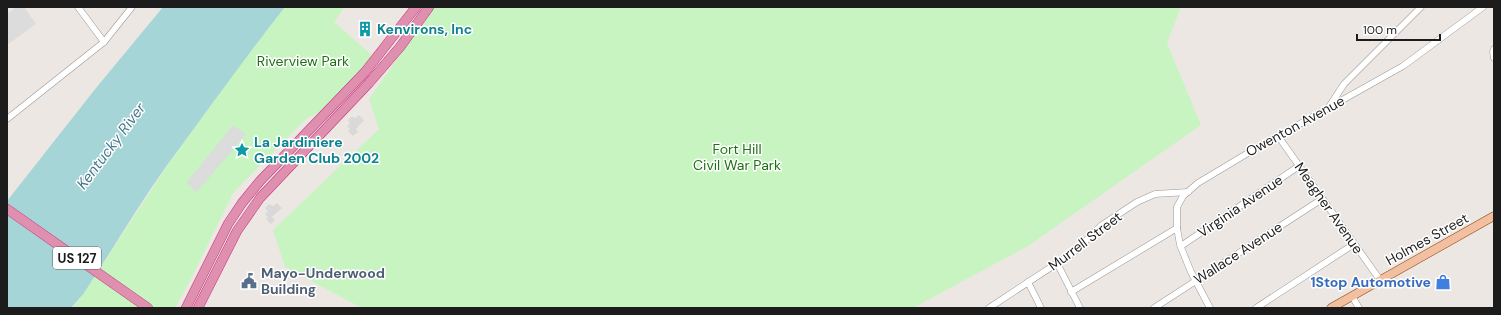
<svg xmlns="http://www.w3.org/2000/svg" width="1501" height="315" viewBox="0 0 1501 315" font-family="'DM Sans',sans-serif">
  <rect width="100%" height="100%" fill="#ede7e3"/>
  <!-- residential -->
  <g fill="#dad9d9">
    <path d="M359,115L364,120L356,129L358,132L353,136L348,131L350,129L347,126L350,123L348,120L352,116L355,118Z"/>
    <path d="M277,203L282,208L272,217L275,220L271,224L266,219L268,217L265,214L268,211L265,208L269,204L273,206Z"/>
  </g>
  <!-- park -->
  <g fill="#c8f4c2">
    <path d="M285,7H345L334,22L373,56L323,111L307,118L233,193L192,277L175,308H72L84,293L165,169L240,64Z"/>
    <path d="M433,7H1181L1167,43L1201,125L1028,246L913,308H362L285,267L273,230L379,129L369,99Z"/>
  </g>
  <!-- parking -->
  <g fill="#dcdcdc">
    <path d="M16,7H24L36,24L7,45V14Z"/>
    <path d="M233,125L246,134L197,192L186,183Z"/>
  </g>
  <!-- water -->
  <path fill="#a6d5d7" d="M163,7H285C243,60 205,114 165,168C136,209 111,252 84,293L71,308H7V201L96,88Z"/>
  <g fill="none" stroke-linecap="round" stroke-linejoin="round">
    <defs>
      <g id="minor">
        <path d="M78,7L104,42"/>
        <path d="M1494,49L1493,52L1494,58"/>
        <path d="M1329,107L1344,84L1421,7"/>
        <path d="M7,119L104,42L132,7"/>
        <path d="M1278,136L1380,280"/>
        <path d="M1181,246L1299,166"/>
        <path d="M1057,263L1080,308"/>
        <path d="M1028,282L1041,308"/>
        <path d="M1071,292L1177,228"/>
        <path d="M1352,296L1359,308"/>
        <path d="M989,308L1074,252L1102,225L1137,202L1155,194L1188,192"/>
        <path d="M1154,308L1322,199"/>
        <path d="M1210,308L1191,272L1180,245L1177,228V207L1183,196L1198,183L1248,153L1403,66L1483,7"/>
        <path d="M1256,308L1354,244"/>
      </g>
      <path id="major" d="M1331,308L1494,216"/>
      <g id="highway">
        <path d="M7,209L148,308"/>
        <path d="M186,308L228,224L242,203L260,181L365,72L416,7"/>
        <path d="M198,308L237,231L260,198L369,83L400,47L429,7"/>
      </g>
    </defs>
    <!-- minor casing -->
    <use href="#minor" stroke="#999" stroke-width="7"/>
    <!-- major casing -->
    <use href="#major" stroke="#88470c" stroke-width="9"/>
    <!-- highway casing -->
    <use href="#highway" stroke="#c83283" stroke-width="10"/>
    <!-- minor -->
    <use href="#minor" stroke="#fff" stroke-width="6"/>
    <!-- major -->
    <use href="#major" stroke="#f3bfa1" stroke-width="8"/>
    <!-- highway -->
    <use href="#highway" stroke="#de90ae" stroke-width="9"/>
  </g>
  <!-- icons -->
  <defs>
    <symbol id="building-bare" viewBox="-9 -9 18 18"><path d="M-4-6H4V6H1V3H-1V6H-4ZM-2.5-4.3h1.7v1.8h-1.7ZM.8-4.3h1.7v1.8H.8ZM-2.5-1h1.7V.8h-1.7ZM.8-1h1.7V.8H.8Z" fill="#0f9aa8" stroke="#fff" stroke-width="2.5" paint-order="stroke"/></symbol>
    <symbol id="sight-bare" viewBox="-9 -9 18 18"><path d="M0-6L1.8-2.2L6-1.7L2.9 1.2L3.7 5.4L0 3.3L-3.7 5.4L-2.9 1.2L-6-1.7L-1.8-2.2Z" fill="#0f9aa8" stroke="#fff" stroke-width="2.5" paint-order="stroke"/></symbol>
    <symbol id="civic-bare" viewBox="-9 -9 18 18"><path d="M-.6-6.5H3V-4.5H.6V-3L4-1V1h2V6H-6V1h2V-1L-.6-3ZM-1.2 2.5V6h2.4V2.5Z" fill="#5c6f8a" stroke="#fff" stroke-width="2.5" paint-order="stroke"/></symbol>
    <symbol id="shop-bare" viewBox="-9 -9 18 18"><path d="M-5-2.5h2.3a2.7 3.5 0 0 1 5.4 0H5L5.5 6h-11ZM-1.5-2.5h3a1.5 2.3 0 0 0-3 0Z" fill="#3f7fe0" stroke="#fff" stroke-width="2.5" paint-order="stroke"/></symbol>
  </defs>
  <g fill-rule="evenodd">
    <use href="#building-bare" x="354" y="18" width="22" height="22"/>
    <use href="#sight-bare" x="231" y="139" width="22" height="22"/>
    <use href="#civic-bare" x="238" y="270" width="22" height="22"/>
    <use href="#shop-bare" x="1432" y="271" width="22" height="22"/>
  </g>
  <g text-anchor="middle" stroke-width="3" stroke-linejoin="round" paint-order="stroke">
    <!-- shield labels -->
    <rect fill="#fff" stroke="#606060" stroke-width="1" x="53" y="247" width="48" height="22" rx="3"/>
    <g font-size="13" font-weight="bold" fill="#1c1c1c">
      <text x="77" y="263">US 127</text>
    </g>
    <!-- culture labels -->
    <g font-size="14" font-weight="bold" fill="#0d838f" stroke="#fff" text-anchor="start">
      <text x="377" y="34">Kenvirons, Inc</text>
      <text x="254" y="147">La Jardiniere<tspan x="254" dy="16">Garden Club 2002</tspan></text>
    </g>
    <!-- park labels -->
    <g font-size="14" fill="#1f7014" stroke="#fff">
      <text x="303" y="66">Riverview Park</text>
      <text x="737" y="154">Fort Hill<tspan x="737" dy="16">Civil War Park</tspan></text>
    </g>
    <!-- street labels -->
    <g font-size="14" fill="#1c1c1c" stroke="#fff">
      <text transform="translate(1295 126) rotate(-29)" y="5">Owenton Avenue</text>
      <text transform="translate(1240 206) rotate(-34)" y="5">Virginia Avenue</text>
      <text transform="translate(1329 208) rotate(55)" y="5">Meagher Avenue</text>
      <text transform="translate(1427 239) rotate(-29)" y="5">Holmes Street</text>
      <text transform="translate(1085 241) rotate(-37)" y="5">Murrell Street</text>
      <text transform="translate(1238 253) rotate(-33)" y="5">Wallace Avenue</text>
    </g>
    <!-- service labels -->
    <g font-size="14" font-weight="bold" fill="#4e5e75" stroke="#fff" text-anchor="start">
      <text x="261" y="278">Mayo-Underwood<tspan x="261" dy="16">Building</tspan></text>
    </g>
    <!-- shop labels -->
    <g font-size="14" font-weight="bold" fill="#366cbe" stroke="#fff" text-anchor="end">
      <text x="1431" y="287">1Stop Automotive</text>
    </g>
    <!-- water labels -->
    <g font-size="15" font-style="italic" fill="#47788d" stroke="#fff">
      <text transform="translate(111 146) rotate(-53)" y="5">Kentucky River</text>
    </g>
  </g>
  <!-- border -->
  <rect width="1501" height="315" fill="none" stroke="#1c1c1c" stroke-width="16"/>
  <!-- scale -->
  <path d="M1357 34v6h83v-6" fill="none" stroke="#1c1c1c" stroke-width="2"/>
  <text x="1363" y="34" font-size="12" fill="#1c1c1c" stroke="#ffffff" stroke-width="3" paint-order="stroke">100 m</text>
</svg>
